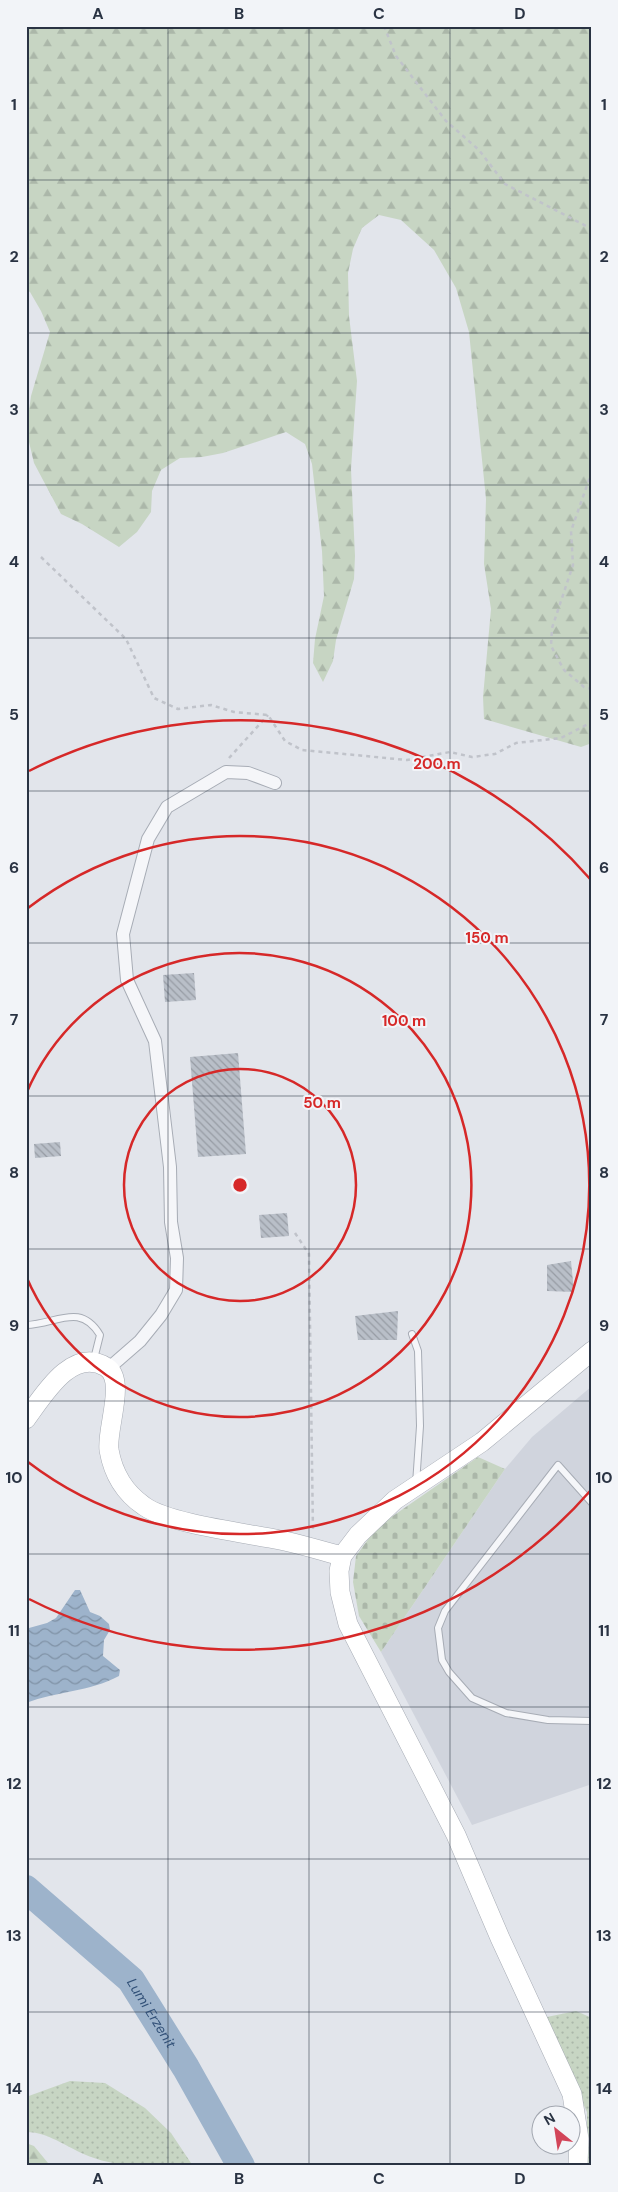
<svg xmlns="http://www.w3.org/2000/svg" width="618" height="2192" viewBox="0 0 618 2192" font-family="'DM Sans',sans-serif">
  <defs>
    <pattern id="grass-dots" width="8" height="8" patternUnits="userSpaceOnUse" patternTransform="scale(1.25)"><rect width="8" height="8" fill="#c7d5c3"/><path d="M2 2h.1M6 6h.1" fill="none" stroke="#abb7a9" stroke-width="1.8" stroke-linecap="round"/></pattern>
    <pattern id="forest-firs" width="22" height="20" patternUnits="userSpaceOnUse" patternTransform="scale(1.25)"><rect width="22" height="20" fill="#c7d5c3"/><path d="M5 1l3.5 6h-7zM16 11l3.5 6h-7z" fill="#abb7a9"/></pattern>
    <pattern id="cemetery-stones" width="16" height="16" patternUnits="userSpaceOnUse" patternTransform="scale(1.25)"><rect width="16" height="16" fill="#c7d5c3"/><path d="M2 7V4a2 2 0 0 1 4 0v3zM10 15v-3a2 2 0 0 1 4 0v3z" fill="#abb7a9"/></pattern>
    <pattern id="water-waves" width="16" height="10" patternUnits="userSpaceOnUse" patternTransform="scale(1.25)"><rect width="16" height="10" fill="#9db3cb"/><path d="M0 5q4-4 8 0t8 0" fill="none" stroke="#8092a6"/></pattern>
    <pattern id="building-back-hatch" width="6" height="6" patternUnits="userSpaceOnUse" patternTransform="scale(1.25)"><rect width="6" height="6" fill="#b9bfc8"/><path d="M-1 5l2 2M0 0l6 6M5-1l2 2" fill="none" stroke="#979ca4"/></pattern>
  </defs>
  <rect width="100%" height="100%" fill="#e2e5eb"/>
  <!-- built -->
  <path fill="#d0d4dd" d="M592,1386V1784L472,1825L381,1652L505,1469L532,1437Z"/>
  <!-- grass -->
  <g fill="url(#grass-dots)">
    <path d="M576,2011L592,2018V2166H587V2112L542,2018Z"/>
    <path d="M70,2081L105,2083L145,2108L171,2133L193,2166C159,2166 126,2169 94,2158C71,2151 51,2132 26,2132V2097Z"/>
  </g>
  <!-- forest -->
  <g fill="url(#forest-firs)">
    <path d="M26,26H592V743L581,747L484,719L483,697L491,609L484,564L486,499L469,332L456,288L434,250L401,220L379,215L362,228L353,249L348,273L349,316L357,381L351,469L355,556L354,579L336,640L333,661L323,682L313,663L315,639L324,596L322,551L312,464L305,444L286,432L223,453L202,457L180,458L161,470L152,491L151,512L137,532L119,547L82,524L61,514L34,463L29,442L28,418L31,396L50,332L41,311L30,292L26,290Z"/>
    <path d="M26,2143L34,2146L48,2163L76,2166H26Z"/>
  </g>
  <!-- cemetery -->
  <path fill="url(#cemetery-stones)" d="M478,1457L505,1469L381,1652L359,1616L353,1582L356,1556L377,1527Z"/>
  <!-- water -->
  <path fill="url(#water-waves)" d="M75,1590H80L90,1612L100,1616L109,1624L110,1630L104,1640L103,1656L120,1670L119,1676C89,1692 57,1691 26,1703V1635L29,1628L47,1623L56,1618Z"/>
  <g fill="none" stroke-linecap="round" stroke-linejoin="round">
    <!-- river -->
    <path stroke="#9db3cb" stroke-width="28" id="s1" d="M26,1889L131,1980L186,2068L241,2166"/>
  </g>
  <!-- building -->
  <g fill="url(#building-back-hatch)">
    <path d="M194,973L196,1000L165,1002L163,975Z"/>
    <path d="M238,1053L246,1154L198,1157L190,1057Z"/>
    <path d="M60,1142L61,1156L35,1158L34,1144Z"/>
    <path d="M287,1213L289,1236L261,1238L259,1215Z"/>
    <path d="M571,1261L574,1292L547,1291V1265Z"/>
    <path d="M398,1311L397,1340H358L355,1316Z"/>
  </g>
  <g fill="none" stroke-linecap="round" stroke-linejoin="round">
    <defs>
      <g id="lane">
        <path d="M26,1325C57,1324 80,1302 100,1335L94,1359"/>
        <path d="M412,1334L418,1351L420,1426L416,1484"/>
        <path d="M592,1503L558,1465L445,1611L438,1628L442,1660L449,1672L472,1698L506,1713L548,1720L592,1721"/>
      </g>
      <path id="street" d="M109,1368L140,1341L161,1315L176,1290L177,1258L171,1222L170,1167L155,1041L127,980L123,934L148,839L167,807L226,772L248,773L275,783"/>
      <g id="secondary">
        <path d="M26,1419C43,1396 72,1346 106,1367C127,1379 106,1429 109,1450C113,1473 125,1493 144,1506C169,1524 247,1533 280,1540C301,1544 321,1551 342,1556"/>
        <path d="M578,2166L579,2139L572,2094L500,1938L456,1835L348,1624L340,1592L339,1571L342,1556L358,1535L395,1500L482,1442L592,1351"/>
      </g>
    </defs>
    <!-- lane casing -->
    <use href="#lane" stroke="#a7acb5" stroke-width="8"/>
    <!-- street casing -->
    <use href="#street" stroke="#a7acb5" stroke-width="14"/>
    <!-- secondary casing -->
    <use href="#secondary" stroke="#a7acb5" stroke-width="20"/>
    <!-- path -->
    <g stroke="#c0c3ca" stroke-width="2.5" stroke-dasharray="4 4" stroke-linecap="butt">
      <path d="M384,26L396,56L446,121L479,150L505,184L592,229"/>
      <path d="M592,471L571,531L573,565L552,628L551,646L564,670L584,687L592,689"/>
      <path d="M41,557L126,639L154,698L178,709L211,705L234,712L268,715L285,741L302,750L407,760L450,752L472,757L495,754L516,743L561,738L592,722"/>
      <path d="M229,758L268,715"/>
      <path d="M295,1233L309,1254L313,1532"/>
    </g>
    <!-- lane -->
    <use href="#lane" stroke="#f5f6f9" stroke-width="6"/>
    <!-- street -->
    <use href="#street" stroke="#f5f6f9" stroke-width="12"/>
    <!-- secondary -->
    <use href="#secondary" stroke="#fff" stroke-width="19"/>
  </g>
  <!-- grid -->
  <path fill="none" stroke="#2a3343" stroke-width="1" stroke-opacity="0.55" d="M168,26V2166M309,26V2166M450,26V2166M26,180H592M26,333H592M26,485H592M26,638H592M26,791H592M26,943H592M26,1096H592M26,1249H592M26,1401H592M26,1554H592M26,1707H592M26,1859H592M26,2012H592"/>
  <!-- distance rings -->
  <g fill="none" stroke="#d62828" stroke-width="2.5">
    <circle cx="240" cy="1185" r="116"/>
    <path d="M26 1094A232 232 0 1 1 26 1276"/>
    <path d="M28 908A349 349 0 1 1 28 1462"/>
    <path d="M591 1490A465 465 0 0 1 29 1599M29 771A465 465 0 0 1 591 880"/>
  </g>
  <g text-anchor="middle" stroke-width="4" stroke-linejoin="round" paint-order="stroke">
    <!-- water labels -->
    <g font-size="14" font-style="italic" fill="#325178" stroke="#f2f4f8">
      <text dy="5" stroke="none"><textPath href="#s1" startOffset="178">Lumi Erzenit</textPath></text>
    </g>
  </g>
  <circle cx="240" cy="1185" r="8" fill="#d62828" stroke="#f2f4f8" stroke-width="2.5"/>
  <g font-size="15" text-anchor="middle" font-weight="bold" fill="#d62828" stroke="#f2f4f8" stroke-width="4" stroke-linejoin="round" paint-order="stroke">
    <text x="437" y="769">200 m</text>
    <text x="487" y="943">150 m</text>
    <text x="404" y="1026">100 m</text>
    <text x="322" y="1108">50 m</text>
  </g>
  <!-- border -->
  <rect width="618" height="2192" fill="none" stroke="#f2f4f8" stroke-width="55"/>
  <!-- north arrow -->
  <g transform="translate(556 2130) rotate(330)"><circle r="24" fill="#f2f4f8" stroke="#a2a7b0"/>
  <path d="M0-4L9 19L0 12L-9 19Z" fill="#d24559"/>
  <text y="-8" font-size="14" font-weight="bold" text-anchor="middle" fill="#2a3343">N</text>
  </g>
  <rect x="28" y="28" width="562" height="2136" fill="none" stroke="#2a3343" stroke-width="2"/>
  <g font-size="16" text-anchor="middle" font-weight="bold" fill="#2a3343">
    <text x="98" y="19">A</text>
    <text x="239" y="19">B</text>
    <text x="379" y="19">C</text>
    <text x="520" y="19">D</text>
    <text x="14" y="110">1</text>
    <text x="604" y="110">1</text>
    <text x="14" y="262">2</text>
    <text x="604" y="262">2</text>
    <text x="14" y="415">3</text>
    <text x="604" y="415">3</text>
    <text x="14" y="567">4</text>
    <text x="604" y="567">4</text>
    <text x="14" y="720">5</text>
    <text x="604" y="720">5</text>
    <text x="14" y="873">6</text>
    <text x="604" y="873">6</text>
    <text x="14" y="1025">7</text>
    <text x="604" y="1025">7</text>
    <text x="14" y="1178">8</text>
    <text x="604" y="1178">8</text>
    <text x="14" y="1331">9</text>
    <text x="604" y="1331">9</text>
    <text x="14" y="1483">10</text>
    <text x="604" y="1483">10</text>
    <text x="14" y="1636">11</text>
    <text x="604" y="1636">11</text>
    <text x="14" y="1789">12</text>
    <text x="604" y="1789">12</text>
    <text x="14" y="1941">13</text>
    <text x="604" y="1941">13</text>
    <text x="14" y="2094">14</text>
    <text x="604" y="2094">14</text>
    <text x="98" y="2184">A</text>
    <text x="239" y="2184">B</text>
    <text x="379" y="2184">C</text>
    <text x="520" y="2184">D</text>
  </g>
</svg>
